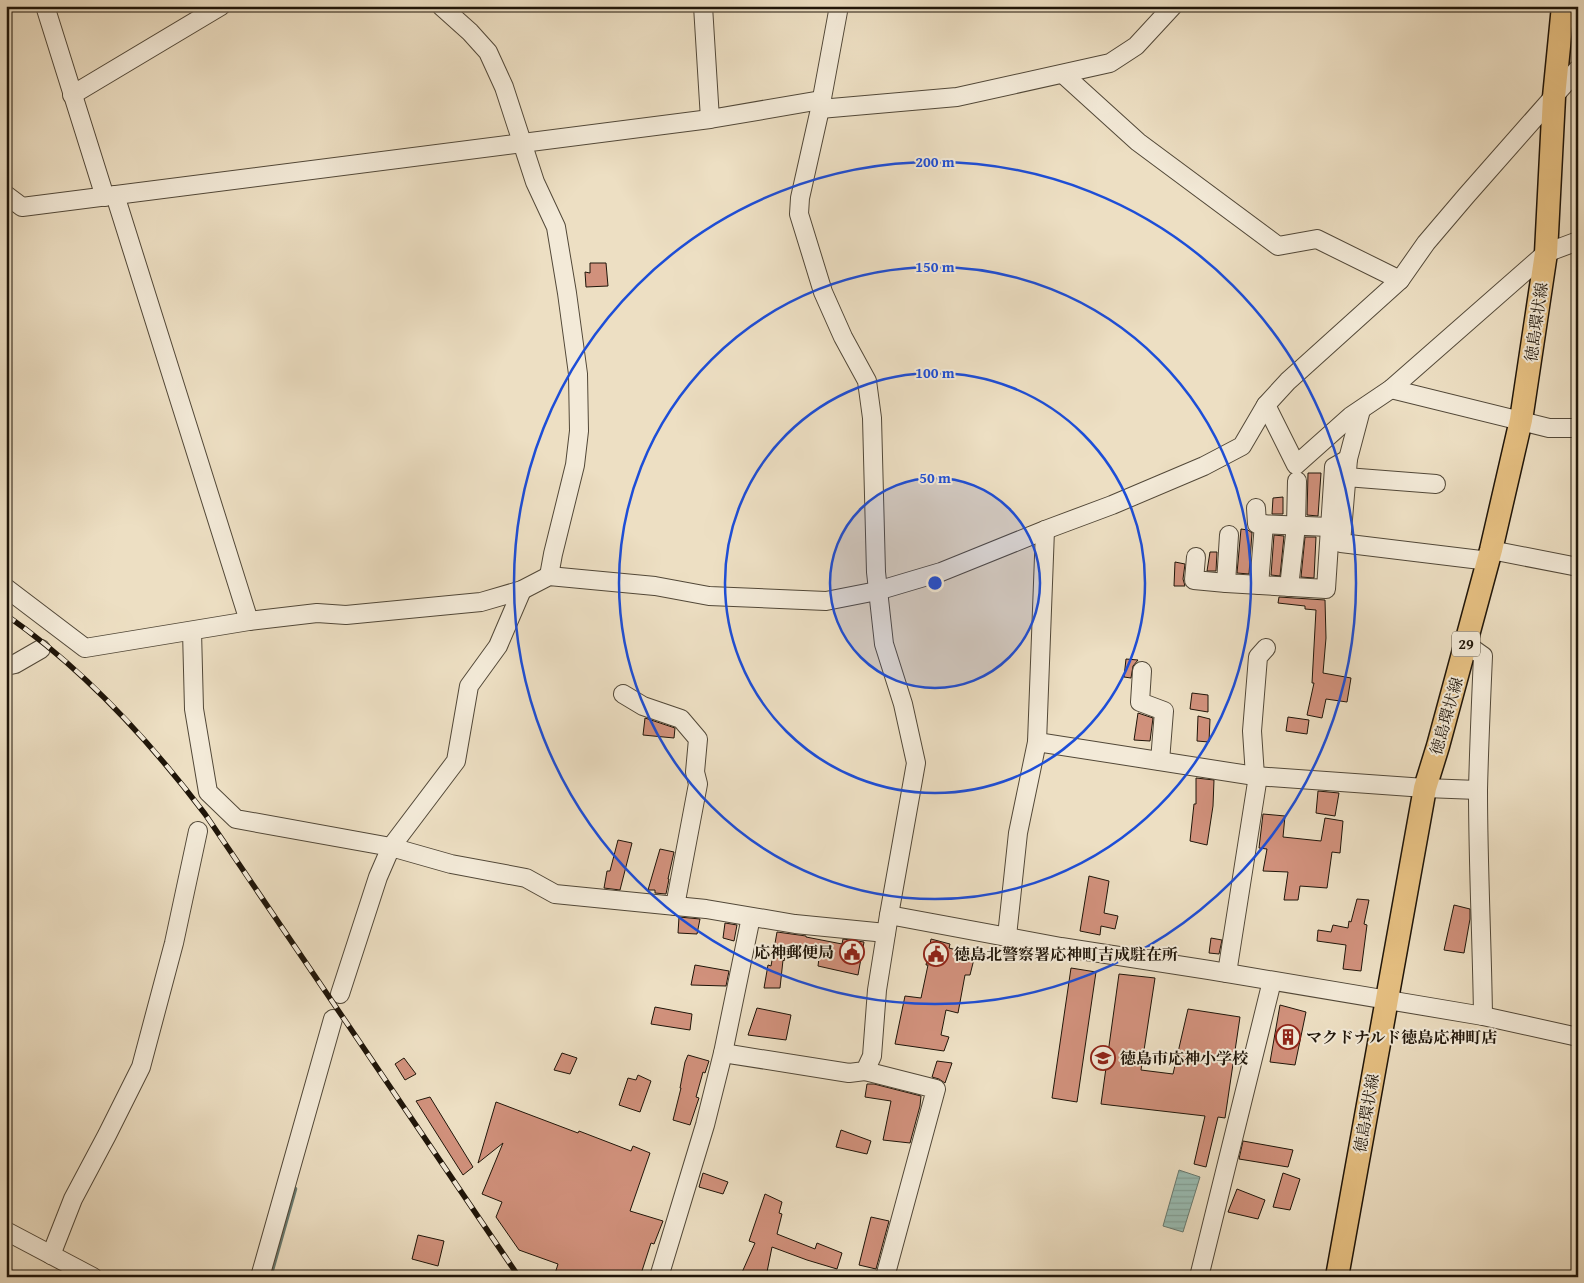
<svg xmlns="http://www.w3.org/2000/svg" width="1584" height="1283" viewBox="0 0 1584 1283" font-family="'Gentium Book Plus','Noto Serif JP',serif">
  <defs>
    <pattern id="water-rules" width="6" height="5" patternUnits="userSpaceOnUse" patternTransform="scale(1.25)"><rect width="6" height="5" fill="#99bdb4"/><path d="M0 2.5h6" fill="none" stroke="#83a299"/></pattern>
  </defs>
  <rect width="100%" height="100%" fill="#eddfc3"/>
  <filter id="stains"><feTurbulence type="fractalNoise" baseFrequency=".004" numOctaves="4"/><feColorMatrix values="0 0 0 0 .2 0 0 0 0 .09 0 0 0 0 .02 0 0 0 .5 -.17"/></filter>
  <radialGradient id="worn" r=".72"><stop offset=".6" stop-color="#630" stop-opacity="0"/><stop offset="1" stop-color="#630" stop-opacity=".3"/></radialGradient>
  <!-- water -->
  <path fill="url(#water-rules)" stroke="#687a70" d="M1179,1170L1200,1177L1183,1232L1163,1226Z"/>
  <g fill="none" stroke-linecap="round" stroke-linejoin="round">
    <!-- stream -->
    <path stroke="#687a70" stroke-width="4.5" d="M270,1277L295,1189"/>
  </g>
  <!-- building -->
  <g fill="#d1917c" stroke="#1f1509">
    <path d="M590,263H606L608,286L586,287L585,272L590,273Z"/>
    <path d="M1308,473H1321L1318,516L1307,515Z"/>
    <path d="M1283,497V514H1272L1273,498Z"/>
    <path d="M1241,529L1248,530L1252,533L1249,574L1237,573Z"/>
    <path d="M1274,535L1284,536L1280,576L1271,575Z"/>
    <path d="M1305,537H1316L1314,578L1301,577Z"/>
    <path d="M1210,552H1217L1216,571H1207Z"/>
    <path d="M1175,562L1185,564L1183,579L1185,586H1174Z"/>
    <path d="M1279,597L1325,600L1326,638L1323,673L1351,678L1347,702L1326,699L1322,718L1307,715L1314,683H1312L1316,610L1305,609V606L1278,603Z"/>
    <path d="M1126,659L1138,660L1133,666L1131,678L1124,677Z"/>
    <path d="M1192,693L1208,695V712L1190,709Z"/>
    <path d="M1138,713L1153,718L1150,741L1134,740Z"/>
    <path d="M1198,716L1210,719L1209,742L1197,741Z"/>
    <path d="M1288,717L1309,720L1307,734L1286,731Z"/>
    <path d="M645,718L675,728L674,738L643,735Z"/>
    <path d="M1196,778L1214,780L1213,806L1207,845L1190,841L1194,804H1196Z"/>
    <path d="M1318,791L1339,793L1335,816L1316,813Z"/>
    <path d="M1263,814L1285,816L1283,837L1321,841L1325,818L1343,821L1340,853L1332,852L1327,888L1300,886L1298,900H1284L1288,872L1263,871L1267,849L1259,848Z"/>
    <path d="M618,840L632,843L620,890L604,888L607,871H610Z"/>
    <path d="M660,849L674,852L668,879H669L666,894L655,893V890H648Z"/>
    <path d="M1089,876L1109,881L1104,913L1118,916L1115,929L1101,926L1100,935L1080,931Z"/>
    <path d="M1357,899L1369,900L1364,924L1367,925L1361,971L1343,969L1346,945L1317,941L1318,930L1331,932L1333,925L1348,928L1349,921L1351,922Z"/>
    <path d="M1454,905L1470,909V919L1464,953L1444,950Z"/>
    <path d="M679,917L700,919L697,934L678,933Z"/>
    <path d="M725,923L737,925L734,941L723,938Z"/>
    <path d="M777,932L806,936V937L842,944L843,939L864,942L858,975L818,966L819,958L786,951L784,961L783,960L780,988H764L768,965L771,966Z"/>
    <path d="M1211,938L1222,940L1219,954L1209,953Z"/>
    <path d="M931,939L950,944L949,948L975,955L970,975H965L958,1013L946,1010L941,1035L949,1037L944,1051L895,1044L905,996L921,998L928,965H926Z"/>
    <path d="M695,965L729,971L726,986L691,985Z"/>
    <path d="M1071,968L1096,972L1077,1102L1052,1098Z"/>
    <path d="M1119,974L1155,978L1141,1070L1173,1074L1188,1009L1240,1017L1225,1118L1218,1117L1206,1167L1194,1164L1205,1116L1101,1104Z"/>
    <path d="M1280,1005L1306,1012L1295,1065L1270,1062Z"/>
    <path d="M655,1007L692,1014L690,1030L651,1024Z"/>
    <path d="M757,1008L791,1015L786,1040L748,1035Z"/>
    <path d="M562,1053L577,1058L570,1074L554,1070Z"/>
    <path d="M688,1055L709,1061L705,1073L703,1072L696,1097L699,1098L690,1125L673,1120L681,1088H680L685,1062Z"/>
    <path d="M404,1058L416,1074L405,1080L395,1064Z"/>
    <path d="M937,1061L952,1063L945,1083L939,1079L932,1077Z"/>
    <path d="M638,1075L651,1081L640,1112L619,1105L628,1078L636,1080Z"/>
    <path d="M867,1084H874L921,1096L920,1106L910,1143L883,1140L891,1101L865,1097Z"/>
    <path d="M430,1097L473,1167L463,1175L416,1101Z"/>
    <path d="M496,1102L578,1133L579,1131L631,1151L633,1146L650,1153L630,1211L663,1221L654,1244L651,1243L640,1277H554L558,1264L519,1250L496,1217L502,1202L482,1194L503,1143L478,1163Z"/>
    <path d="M841,1130L871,1141L867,1154L836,1147Z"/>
    <path d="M1243,1141L1293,1150L1288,1167L1239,1159Z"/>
    <path d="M703,1173L728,1182L723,1194L699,1187Z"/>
    <path d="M1283,1173L1300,1179L1290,1210L1273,1207Z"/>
    <path d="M1237,1189L1265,1200L1258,1219L1228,1212Z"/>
    <path d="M765,1194L782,1202L779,1213L782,1214L777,1234L815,1249L817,1243L842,1253L837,1269L807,1260L772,1247L766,1277H740L755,1243L749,1241Z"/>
    <path d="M871,1217L889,1221L876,1269L859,1265Z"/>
    <path d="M418,1235L444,1241L438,1266L412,1259Z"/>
  </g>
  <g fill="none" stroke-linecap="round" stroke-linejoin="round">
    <defs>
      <g id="minor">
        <path d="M45,6L105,197"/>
        <path d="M441,6L470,32L488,52L504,87L535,182L556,227L567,293L578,374L579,431L575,465L553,554L549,576"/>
        <path d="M703,6L710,119"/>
        <path d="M839,6L820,109L800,198L799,214L823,292L843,337L867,381L872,418L876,572L884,644L903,704L916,763L889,915"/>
        <path d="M1063,74L1138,142L1278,246L1317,239L1400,280"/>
        <path d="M72,95L221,6"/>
        <path d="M820,109L957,97L1110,63L1136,46L1173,6"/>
        <path d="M6,195L22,207L710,119L821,100"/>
        <path d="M115,195L249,621"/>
        <path d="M1391,389L1549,428H1578"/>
        <path d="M1266,405L1296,465L1351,416L1391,389L1546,253L1578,241"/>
        <path d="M1361,410L1348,459L1341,543L1489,561"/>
        <path d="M1346,477L1436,484"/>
        <path d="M1256,508L1257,524L1330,527"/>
        <path d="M1229,535L1226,583L1326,589L1334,467L1348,459"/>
        <path d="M1491,550L1578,567"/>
        <path d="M1196,557L1194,580L1226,583"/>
        <path d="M1259,585L1264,524"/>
        <path d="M1289,587L1296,526L1297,481"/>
        <path d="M6,588L85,648L249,621L317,613L346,615L481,602L522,590L549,576L655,586L709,596L826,601L877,591L941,572L1045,530L1112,505L1204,466L1242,446L1266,405L1288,381L1400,280L1426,243L1466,196L1578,69"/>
        <path d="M192,631L194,709L208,792L236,819L391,847L456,761L469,686L498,646L522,590"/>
        <path d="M1466,644L1483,656C1481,701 1479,746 1478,790C1478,866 1482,941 1483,1016"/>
        <path d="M6,666L15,664L41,649"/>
        <path d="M1142,671L1140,702L1164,711L1160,761"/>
        <path d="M623,694L643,706L681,719L698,739L695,772L698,784L675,906"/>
        <path d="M1037,742L1255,776L1425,788L1478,790"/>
        <path d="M1255,776L1252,731L1258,657L1266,648"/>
        <path d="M1007,936L1018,833L1037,742L1045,530"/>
        <path d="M1227,973L1258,776"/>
        <path d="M340,994L378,877L391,847L451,864L526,878L555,894L706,909L795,924L886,933"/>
        <path d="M723,1053L751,917"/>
        <path d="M865,1071L936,1089L885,1277"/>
        <path d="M6,1231L93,1277"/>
        <path d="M51,1255L73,1199L107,1135L141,1067L174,943L198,831"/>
        <path d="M260,1277L333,1019"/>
        <path d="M659,1277L705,1125L723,1053L849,1073L865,1071L872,1056L877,990L889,915L1061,947L1209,970L1483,1016L1578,1037"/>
        <path d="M1199,1277L1272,981"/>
      </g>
      <path id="major" d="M1337,1277L1425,788L1438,746L1491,550L1521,420L1546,253L1554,97L1563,6"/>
    </defs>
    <!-- minor casing -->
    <use href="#minor" stroke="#524838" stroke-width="20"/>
    <!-- major casing -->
    <use href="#major" stroke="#1f1509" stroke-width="25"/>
    <!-- minor -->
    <use href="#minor" stroke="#f3ead8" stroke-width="18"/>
    <!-- major -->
    <use href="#major" stroke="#e6c082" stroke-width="22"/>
    <defs>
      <path id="rail" d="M6,615C84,669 148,739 205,814L519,1277"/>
    </defs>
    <!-- rail casing -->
    <use href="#rail" stroke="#1f1509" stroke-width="5.5"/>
    <!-- rail -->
    <use href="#rail" stroke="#f3ead8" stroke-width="4" stroke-dasharray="11" stroke-linecap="butt"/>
  </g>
  <!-- distance rings -->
  <circle cx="935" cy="583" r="105" fill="#1d4ed8" fill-opacity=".12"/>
  <g fill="none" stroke="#1d4ed8" stroke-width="2.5">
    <circle cx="935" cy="583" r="105"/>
    <circle cx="935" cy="583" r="210"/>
    <circle cx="935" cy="583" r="316"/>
    <circle cx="935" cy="583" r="421"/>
  </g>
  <!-- icons -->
  <defs>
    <symbol id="civic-ring" viewBox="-11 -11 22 22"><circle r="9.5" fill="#f3ead8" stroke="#8f2418" stroke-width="1.5"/><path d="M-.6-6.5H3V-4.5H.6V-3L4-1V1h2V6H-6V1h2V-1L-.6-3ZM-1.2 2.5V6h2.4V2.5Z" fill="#8f2418"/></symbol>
    <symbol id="building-ring" viewBox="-11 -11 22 22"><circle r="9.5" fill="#f3ead8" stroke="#8f2418" stroke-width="1.5"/><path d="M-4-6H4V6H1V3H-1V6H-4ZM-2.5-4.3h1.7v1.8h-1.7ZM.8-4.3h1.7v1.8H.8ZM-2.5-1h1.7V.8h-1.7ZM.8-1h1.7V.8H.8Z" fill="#8f2418"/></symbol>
    <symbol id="school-ring" viewBox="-11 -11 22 22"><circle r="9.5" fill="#f3ead8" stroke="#8f2418" stroke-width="1.5"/><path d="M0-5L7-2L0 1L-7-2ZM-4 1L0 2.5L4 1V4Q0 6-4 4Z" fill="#8f2418"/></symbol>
  </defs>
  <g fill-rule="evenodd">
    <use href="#civic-ring" x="838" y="938" width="28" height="28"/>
    <use href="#civic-ring" x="922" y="940" width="28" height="28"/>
    <use href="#building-ring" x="1274" y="1023" width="28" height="28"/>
    <use href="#school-ring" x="1089" y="1044" width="28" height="28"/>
  </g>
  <g text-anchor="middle" stroke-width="4" stroke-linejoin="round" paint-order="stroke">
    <!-- shield labels -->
    <rect fill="#f3ead8" stroke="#5f5547" stroke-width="1" x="1452" y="631.5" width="28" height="25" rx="4"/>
    <g font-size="15" font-weight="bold" fill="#1f1509">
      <text x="1466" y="649">29</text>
    </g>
    <!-- street labels -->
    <g font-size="16" fill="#1f1509" stroke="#f3ead8">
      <text transform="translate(1536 322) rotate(-82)" y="6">徳島環状線</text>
      <text transform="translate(1446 716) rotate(-74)" y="6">徳島環状線</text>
      <text transform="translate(1366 1113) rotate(-80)" y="6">徳島環状線</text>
    </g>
    <!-- poi labels -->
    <g font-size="16" font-weight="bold" fill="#1f1509" stroke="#f3ead8" text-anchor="start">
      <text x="834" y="958" text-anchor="end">応神郵便局</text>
      <text x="954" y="960">徳島北警察署応神町吉成駐在所</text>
      <text x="1306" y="1043">マクドナルド徳島応神町店</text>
      <text x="1120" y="1064">徳島市応神小学校</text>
    </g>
  </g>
  <circle cx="935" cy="583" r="8" fill="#1d4ed8" stroke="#f3ead8" stroke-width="2.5"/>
  <g font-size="15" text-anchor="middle" font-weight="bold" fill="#1d4ed8" stroke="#f3ead8" stroke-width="4" stroke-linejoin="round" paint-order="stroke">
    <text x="935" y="167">200 m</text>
    <text x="935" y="272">150 m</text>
    <text x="935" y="378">100 m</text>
    <text x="935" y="483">50 m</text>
  </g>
  <!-- margin -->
  <rect width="1584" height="1283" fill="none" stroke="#eddfc3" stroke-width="25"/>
  <rect x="8" y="8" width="1569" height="1268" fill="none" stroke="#1f1509" stroke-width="2.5"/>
  <rect x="12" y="12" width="1559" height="1258" fill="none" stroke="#1f1509"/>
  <rect width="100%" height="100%" filter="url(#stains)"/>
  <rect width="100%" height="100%" fill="url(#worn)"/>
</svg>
